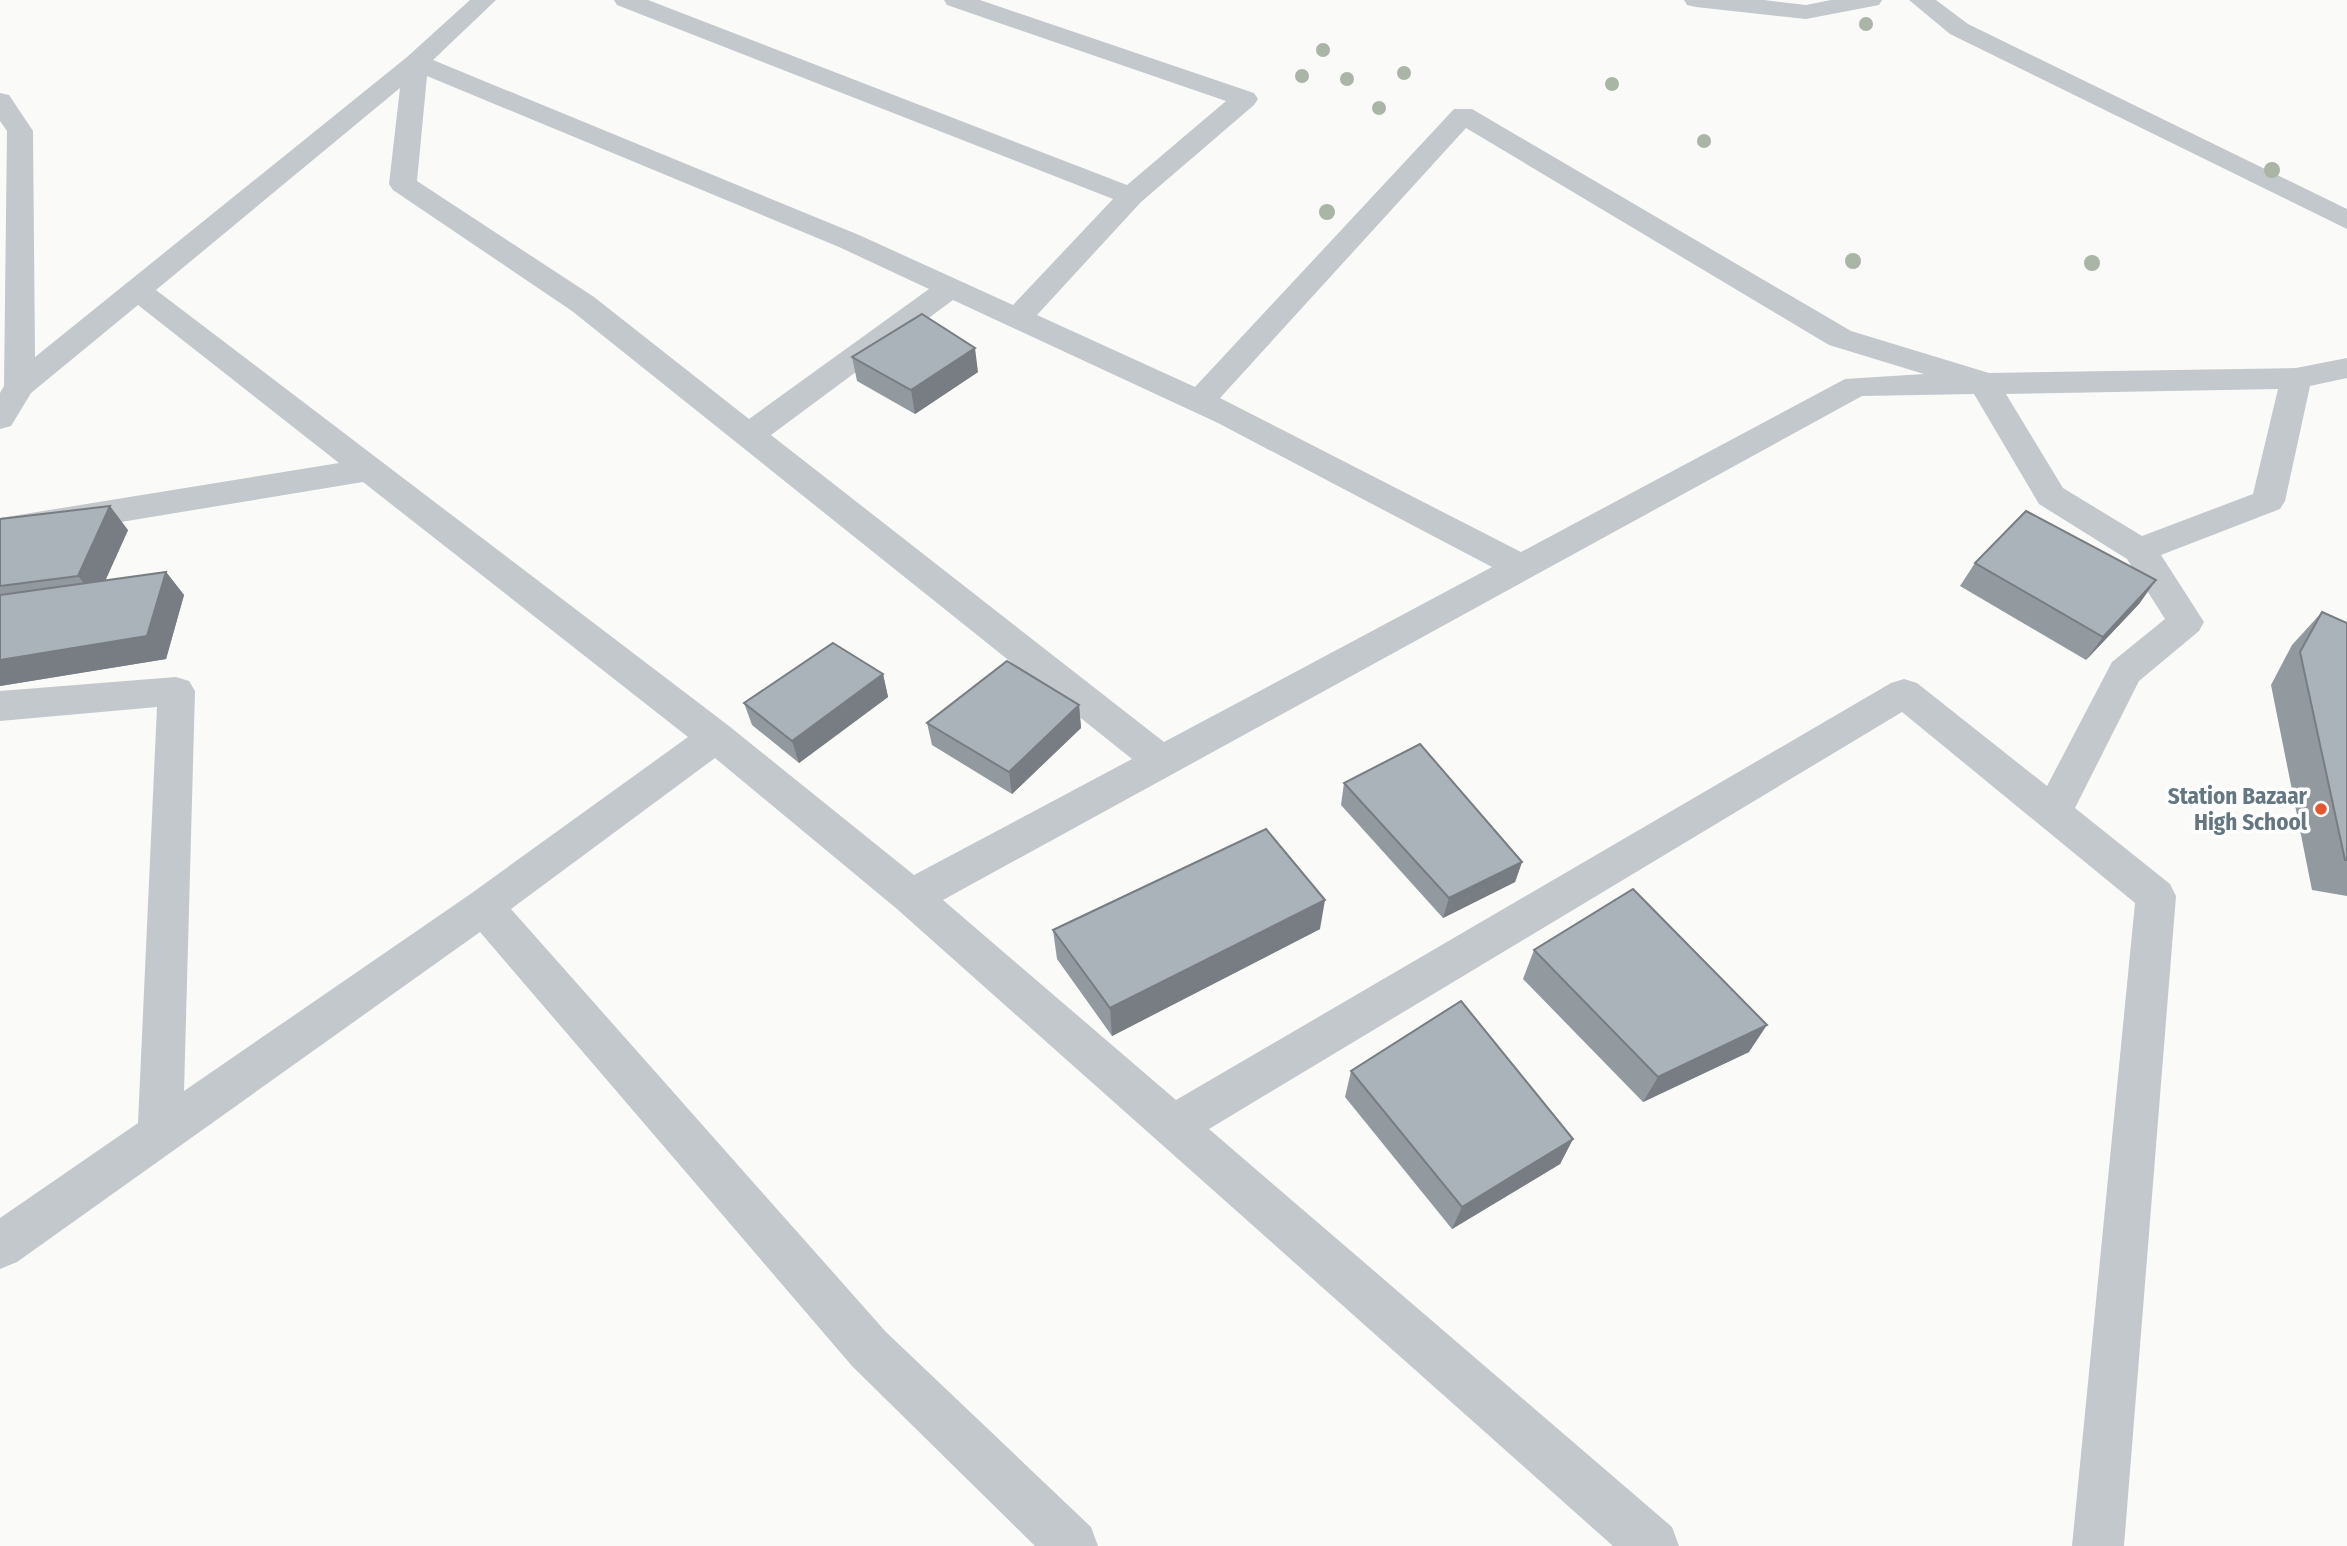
<svg xmlns="http://www.w3.org/2000/svg" width="2347" height="1546" viewBox="0 0 2347 1546" font-family="'Fira Sans Condensed',sans-serif">
  <rect width="100%" height="100%" fill="#fafaf8"/>
  <g fill="none" stroke-linecap="round" stroke-linejoin="round">
    <!-- minor -->
    <g fill="#c3c8cc" fill-rule="evenodd">
      <path d="M470,0H496L433,60L859,235L1013,305L1113,199L617,5L614,0H648L1127,185L1226,101L947,5L944,0H980L1254,93L1258,99L1254,105L1141,202L1037,315L1195,387L1454,109H1472L1851,331L1989,373L2296,368L2347,358V378L2310,386L2285,501L2280,509L2161,555L2204,622L2199,631L2139,681L2075,808L2170,884L2176,896L2124,1546H2072L2135,903L1902,712L1209,1129L1672,1527L1679,1546H1613L897,909L715,758L511,909L886,1332L1091,1527L1098,1546H1035L852,1366L480,932L17,1262L0,1269V1218L138,1123L157,707L0,721V691L176,677L189,681L195,691L184,1091L469,895L688,737L363,482L0,542V518L339,463L138,305L31,393L11,426L0,429V393L4,386L7,131L0,121V93L9,95L33,131L35,357L407,57ZM427,76L839,247L929,289L749,419L594,297L417,181ZM400,88L389,184L393,190L572,311L1132,759L914,875L729,726L156,290ZM1466,128L1829,345L1924,374L1845,379L1521,552L1220,398ZM953,300L1218,423L1492,567L1164,742L771,435ZM2278,389L2253,494L2142,536L2063,488L2006,394ZM1974,394L2039,504L2127,559L2165,619L2112,662L2047,786L1917,683L1904,679L1891,683L1176,1100L943,900L1862,396Z"/>
      <path d="M1684,0H1764L1806,5L1831,0H1882L1879,5L1806,19L1696,7L1687,5Z"/>
      <path d="M1909,0H1936L1968,24L2347,209V229L1950,34Z"/>
    </g>
  </g>
  <!-- trees -->
  <g fill="#aab4a7">
    <circle cx="1866" cy="24" r="7"/>
    <circle cx="1323" cy="50" r="7"/>
    <circle cx="1404" cy="73" r="7"/>
    <circle cx="1302" cy="76" r="7"/>
    <circle cx="1347" cy="79" r="7"/>
    <circle cx="1612" cy="84" r="7"/>
    <circle cx="1379" cy="108" r="7"/>
    <circle cx="1704" cy="141" r="7"/>
    <circle cx="2272" cy="170" r="8"/>
    <circle cx="1327" cy="212" r="8"/>
    <circle cx="1853" cy="261" r="8"/>
    <circle cx="2092" cy="263" r="8"/>
  </g>
  <!-- wall -->
  <g fill="#929a9f">
    <path d="M852,357L978,372L915,414L857,381Z"/>
    <path d="M0,519L128,530L105,581L166,572L184,595L166,659L0,686Z"/>
    <path d="M1975,563L2156,580L2139,604L2086,660L1960,586Z"/>
    <path d="M2322,612L2347,623V896L2312,890L2271,685L2292,645Z"/>
    <path d="M883,674L888,697L799,763L752,725L744,703Z"/>
    <path d="M1079,705L1081,728L1012,794L932,745L927,723Z"/>
    <path d="M1344,783L1522,862L1515,882L1443,918L1341,805Z"/>
    <path d="M1320,929L1112,1036L1057,959L1053,930Z"/>
    <path d="M1534,950L1749,1052L1643,1102L1523,979Z"/>
    <path d="M1351,1071L1573,1139L1560,1164L1452,1229L1345,1097Z"/>
  </g>
  <!-- shaded-wall -->
  <g fill="#777d82">
    <path d="M975,348L978,372L915,414L911,390Z"/>
    <path d="M110,506L128,530L97,599L78,576Z"/>
    <path d="M166,572L184,595L166,659L0,686V660Z"/>
    <path d="M2156,580L2139,604L2086,660L2103,637Z"/>
    <path d="M883,674L888,697L799,763L792,741Z"/>
    <path d="M1079,705L1081,728L1012,794L1009,772Z"/>
    <path d="M1522,862L1515,882L1443,918L1449,898Z"/>
    <path d="M1325,900L1320,929L1112,1036L1110,1008Z"/>
    <path d="M1767,1025L1749,1052L1643,1102L1658,1077Z"/>
    <path d="M1573,1139L1560,1164L1452,1229L1462,1207Z"/>
  </g>
  <!-- building -->
  <g fill="#aab3b9" stroke="#777d82" stroke-width="2">
    <path d="M922,314L975,348L911,390L852,357Z"/>
    <path d="M110,506L78,576L0,586V519Z"/>
    <path d="M2026,511L2156,580L2103,637L1975,563Z"/>
    <path d="M166,572L147,636L0,660V595Z"/>
    <path d="M2322,612L2347,623V860H2345L2300,652Z"/>
    <path d="M833,643L883,674L792,741L744,703Z"/>
    <path d="M1007,661L1079,705L1009,772L927,723Z"/>
    <path d="M1420,744L1522,862L1449,898L1344,783Z"/>
    <path d="M1266,829L1325,900L1110,1008L1053,930Z"/>
    <path d="M1633,889L1767,1025L1658,1077L1534,950Z"/>
    <path d="M1461,1001L1573,1139L1462,1207L1351,1071Z"/>
  </g>
  <!-- markers -->
  <circle fill="#e4572e" stroke="#fff" stroke-width="2.5" cx="2321" cy="809" r="7"/>
  <g text-anchor="middle" stroke-width="7" stroke-linejoin="round" paint-order="stroke">
    <!-- poi labels -->
    <g font-size="23" font-weight="bold" fill="#657683" stroke="#fff" text-anchor="end">
      <text x="2307" y="804">Station Bazaar<tspan x="2307" dy="26">High School</tspan></text>
    </g>
  </g>
</svg>
